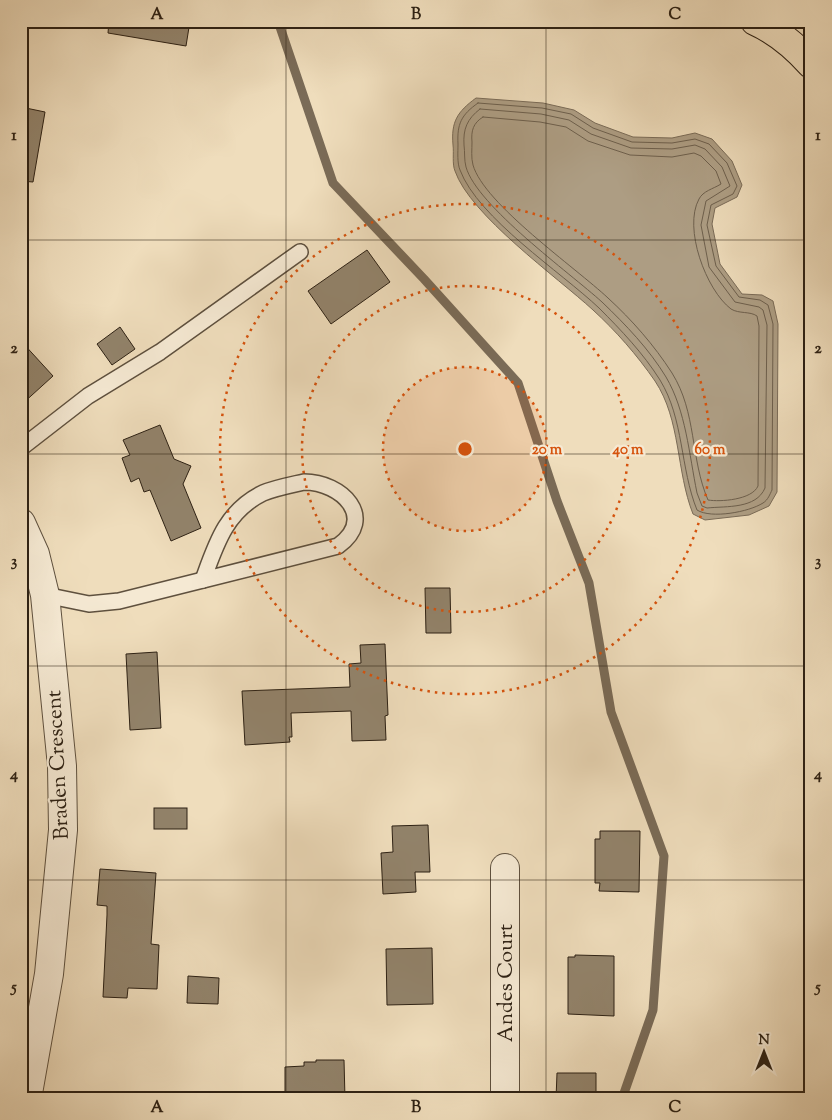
<svg xmlns="http://www.w3.org/2000/svg" width="832" height="1120" viewBox="0 0 832 1120" font-family="'Sorts Mill Goudy',serif">
  <rect width="100%" height="100%" fill="#efddbc"/>
  <filter id="stains"><feTurbulence type="fractalNoise" baseFrequency=".004" numOctaves="4"/><feColorMatrix values="0 0 0 0 .2 0 0 0 0 .09 0 0 0 0 .02 0 0 0 .5 -.17"/></filter>
  <radialGradient id="worn" r=".72"><stop offset=".6" stop-color="#630" stop-opacity="0"/><stop offset="1" stop-color="#630" stop-opacity=".3"/></radialGradient>
  <!-- water -->
  <path fill="#ad9d83" stroke="#7a6b57" d="M476,98L543,103L574,110L595,123L633,137L672,138L695,133L712,139L732,161L742,185L737,197L715,208L712,224L720,264L742,294L762,295L773,301L778,324L777,492L769,506L749,515L705,520L693,514C676,471 681,420 655,381C637,355 616,331 593,310C557,277 470,215 455,171C452,164 454,153 453,145C451,122 457,112 476,98Z"/>
  <g fill="none" stroke-linecap="round" stroke-linejoin="round">
    <!-- shore -->
    <g stroke="#6d5f4c" stroke-width="1">
      <path d="M478,103L542,108L571,114L593,128L632,142L672,143L695,139L709,144L727,163L737,186L733,194L711,205L707,225L716,266L739,297L760,300L768,305L773,324L772,490C770,494 768,500 763,503C749,512 711,519 697,510C680,468 684,419 660,380C643,353 621,330 599,308C561,272 478,218 460,170C457,163 458,152 458,144C457,124 461,115 478,103Z"/>
      <path d="M480,109L541,114L569,120L591,134L631,148L672,149L695,145L705,149L722,167L730,186L706,201L701,225L709,267L735,302L759,307L763,310L767,325L765,488C756,509 727,506 707,508L702,506L697,493C689,454 686,411 666,377C649,349 626,325 602,302C570,273 477,206 466,167C464,160 465,152 464,145C463,129 467,119 480,109Z"/>
      <path d="M483,117L540,122L566,127L588,141L630,155L672,157L694,153L701,156L716,171L721,184C713,189 703,191 699,199C683,228 706,290 731,309C739,314 750,311 757,316L759,326L758,486C752,500 720,502 708,500C690,458 697,413 672,373C654,345 632,320 608,298C576,268 484,204 473,165C471,158 472,149 472,142C471,131 473,123 483,117Z"/>
    </g>
    <!-- stream -->
    <path stroke="#7a6b57" stroke-width="9" d="M278,21L333,183L424,279L518,383L557,501L589,583L611,712L664,856L653,1010L622,1099"/>
  </g>
  <!-- building -->
  <g fill="#92836b" stroke="#2d2114">
    <path d="M109,21H190L186,46L108,33Z"/>
    <path d="M21,107L45,112L33,182L21,181Z"/>
    <path d="M367,250L390,282L331,324L308,291Z"/>
    <path d="M120,327L135,349L112,365L97,344Z"/>
    <path d="M21,341L53,376L21,405Z"/>
    <path d="M160,425L174,459L191,466L183,484L201,528L171,541L150,490L144,492L139,478L131,482L122,458L130,455L123,440Z"/>
    <path d="M425,588H450L451,633H426Z"/>
    <path d="M385,644L388,715L385,716L386,740L352,741L351,711L291,713L292,737H289L290,742L245,745L242,691L350,687L349,664L361,663L360,645Z"/>
    <path d="M157,652L161,728L130,730L126,654Z"/>
    <rect x="154" y="808" width="33" height="21"/>
    <path d="M428,825L430,872H415L416,892L383,894L381,853L393,852L392,826Z"/>
    <path d="M600,831H640L639,892L599,891L600,883H595V839H600Z"/>
    <path d="M100,869L156,873L151,944L159,945L157,989L128,988L127,998L103,997L107,915V906L97,905Z"/>
    <path d="M432,948L433,1004L387,1005L386,949Z"/>
    <path d="M575,955L614,956V1016L568,1014V957H575Z"/>
    <path d="M188,976L219,978L218,1004L187,1003Z"/>
    <path d="M316,1060H344L345,1099H285V1067L304,1066V1062H316Z"/>
    <path d="M557,1073H596V1099H556Z"/>
  </g>
  <g fill="none" stroke-linecap="round" stroke-linejoin="round">
    <defs>
      <g id="lane">
        <path d="M21,448L88,396L160,352L300,252"/>
        <path d="M304,482C342,482 377,518 338,546L203,580C216,544 226,511 263,493C275,488 291,485 304,482Z"/>
        <path d="M45,595L89,604L119,601L203,580"/>
      </g>
      <g id="street">
        <path d="M21,523L35,554L45,595L62,766L63,830L49,974L27,1099"/>
        <path d="M505,868V1099"/>
      </g>
      <path id="primary" d="M755,21C777,31 795,46 811,64"/>
    </defs>
    <!-- lane casing -->
    <use href="#lane" stroke="#5e503e" stroke-width="18"/>
    <!-- street casing -->
    <use href="#street" stroke="#5e503e" stroke-width="30"/>
    <!-- primary casing -->
    <use href="#primary" stroke="#2d2114" stroke-width="30"/>
    <!-- lane -->
    <use href="#lane" stroke="#f5e9d3" stroke-width="15"/>
    <!-- street -->
    <use href="#street" stroke="#f5e9d3" stroke-width="28"/>
    <!-- primary -->
    <use href="#primary" stroke="#efddbc" stroke-width="28"/>
  </g>
  <!-- grid -->
  <path fill="none" stroke="#2d2114" stroke-width="1" stroke-opacity="0.55" d="M286,21V1099M546,21V1099M21,240H811M21,454H811M21,666H811M21,880H811"/>
  <!-- distance rings -->
  <circle cx="465" cy="449" r="82" fill="#d5530d" fill-opacity=".12"/>
  <g fill="none" stroke="#d5530d" stroke-width="2.5" stroke-dasharray="2.5 5">
    <circle cx="465" cy="449" r="82"/>
    <circle cx="465" cy="449" r="163"/>
    <circle cx="465" cy="449" r="245"/>
  </g>
  <g text-anchor="middle" stroke-width="4.5" stroke-linejoin="round" paint-order="stroke">
    <!-- street labels -->
    <g font-size="21" fill="#2d2114" stroke="#f5e9d3">
      <text transform="translate(57 765) rotate(-93)" y="7">Braden Crescent</text>
      <text transform="translate(505 983) rotate(-90)" y="7">Andes Court</text>
    </g>
  </g>
  <circle cx="465" cy="449" r="8" fill="#d5530d" stroke="#f5e9d3" stroke-width="2.5"/>
  <g font-size="15" text-anchor="middle" font-weight="bold" fill="#d5530d" stroke="#f5e9d3" stroke-width="4.5" stroke-linejoin="round" paint-order="stroke">
    <text x="547" y="454">20 m</text>
    <text x="628" y="454">40 m</text>
    <text x="710" y="454">60 m</text>
  </g>
  <!-- margin -->
  <rect width="832" height="1120" fill="none" stroke="#efddbc" stroke-width="55"/>
  <!-- north arrow -->
  <g transform="translate(764 1052)" stroke="#f5e9d3" stroke-width="4" paint-order="stroke">
  <path d="M0-4L9 19L0 12L-9 19Z" fill="#2d2114"/>
  <text y="-8" font-size="14" font-weight="bold" text-anchor="middle" fill="#2d2114">N</text>
  </g>
  <rect x="28" y="28" width="776" height="1064" fill="none" stroke="#2d2114" stroke-width="2"/>
  <g font-size="16" text-anchor="middle" font-weight="bold" fill="#2d2114">
    <text x="157" y="19">A</text>
    <text x="416" y="19">B</text>
    <text x="675" y="19">C</text>
    <text x="14" y="140">1</text>
    <text x="818" y="140">1</text>
    <text x="14" y="353">2</text>
    <text x="818" y="353">2</text>
    <text x="14" y="566">3</text>
    <text x="818" y="566">3</text>
    <text x="14" y="779">4</text>
    <text x="818" y="779">4</text>
    <text x="14" y="992">5</text>
    <text x="818" y="992">5</text>
    <text x="157" y="1112">A</text>
    <text x="416" y="1112">B</text>
    <text x="675" y="1112">C</text>
  </g>
  <rect width="100%" height="100%" filter="url(#stains)"/>
  <rect width="100%" height="100%" fill="url(#worn)"/>
</svg>
